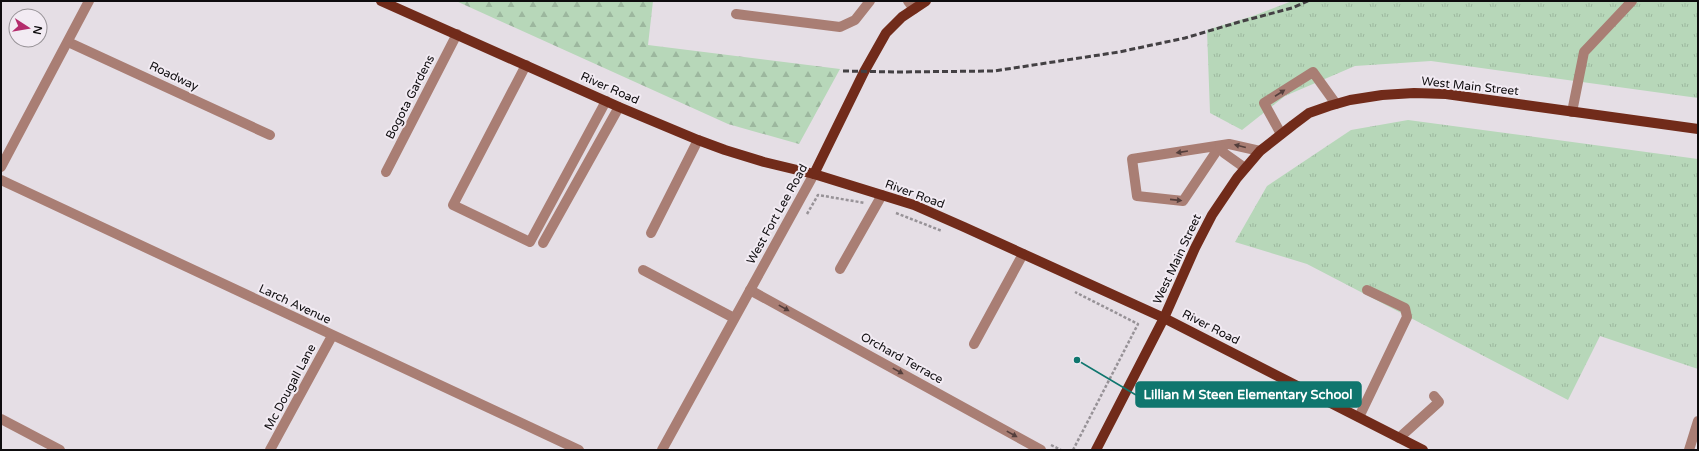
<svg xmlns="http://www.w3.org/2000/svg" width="1699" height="451" viewBox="0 0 1699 451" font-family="'Varela Round',sans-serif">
  <defs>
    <pattern id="forest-firs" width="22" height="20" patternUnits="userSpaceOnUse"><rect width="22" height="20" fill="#b7d7b9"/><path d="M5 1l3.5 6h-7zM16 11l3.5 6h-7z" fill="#9cb79e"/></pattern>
    <pattern id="park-tufts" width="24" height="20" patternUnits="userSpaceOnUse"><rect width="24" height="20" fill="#b7d7b9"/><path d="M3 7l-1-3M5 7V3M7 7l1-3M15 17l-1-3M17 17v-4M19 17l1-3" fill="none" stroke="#9cb79e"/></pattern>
  </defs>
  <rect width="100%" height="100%" fill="#e5dee5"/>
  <!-- forest -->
  <path fill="url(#forest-firs)" d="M456,1H653L648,45L840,69L799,144L728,124Z"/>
  <!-- park -->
  <g fill="url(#park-tufts)">
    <path d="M1292,1H1698V98L1431,61L1355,66L1285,96L1242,130L1210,113L1207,30L1253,16Z"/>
    <path d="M1408,120L1698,159V369L1600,336L1568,400L1307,264L1235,242L1267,186L1351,130Z"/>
  </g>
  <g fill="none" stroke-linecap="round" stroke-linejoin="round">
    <!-- path -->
    <g stroke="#979297" stroke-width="2.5" stroke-dasharray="3 2" stroke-linecap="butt">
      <path d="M896,213L942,231"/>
      <path d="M807,214L818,195L865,203"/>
      <path d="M1051,445L1061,450"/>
      <path d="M1073,450L1138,324L1075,292"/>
    </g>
    <!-- minor -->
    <g stroke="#a97e74" stroke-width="10">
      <path d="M908,1L914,9"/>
      <path d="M736,14L840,27L855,20L870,1"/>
      <path d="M68,42L270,135"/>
      <path d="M526,65L453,205L530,242L606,101"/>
      <path d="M1572,112L1584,52L1632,1"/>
      <path d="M1281,134L1264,103L1313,72L1336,104"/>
      <path d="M1220,146L1183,201L1137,196L1132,159L1229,144L1260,151"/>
      <path d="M1220,146L1224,153L1245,168"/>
      <path d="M1,167L89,1"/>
      <path d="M386,172L457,34"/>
      <path d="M1,180L579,450"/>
      <path d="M651,233L698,140"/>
      <path d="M543,243L619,107"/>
      <path d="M840,269L882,195"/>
      <path d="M643,270L734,318"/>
      <path d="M750,290L1041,450"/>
      <path d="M974,344L1023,254"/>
      <path d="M1359,417L1407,317L1405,308L1367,290"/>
      <path d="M1,419L60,450"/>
      <path d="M1399,438L1439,402L1434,396"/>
      <path d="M270,450L332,336"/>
      <path d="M662,450L814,174"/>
      <path d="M1689,450L1698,421"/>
    </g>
    <!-- major -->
    <g stroke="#712b1a" stroke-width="10">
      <path d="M381,1L619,107L698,140L725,150L764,162L814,174L914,205L964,227L1164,318L1423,450"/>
      <path d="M814,174L864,72L886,33L902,17L926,1"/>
      <path d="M1096,450L1164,318L1195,248L1212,215L1237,178L1260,151L1293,125L1309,113L1329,106L1350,100L1382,95L1414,93L1446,94L1698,129"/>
    </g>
    <!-- rail -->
    <path stroke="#434043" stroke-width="3" stroke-dasharray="6 3" stroke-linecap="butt" d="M843,71L896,72L994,71L1119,52L1185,38L1239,22L1292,8L1308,1"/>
  </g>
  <!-- one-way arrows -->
  <defs><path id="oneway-solid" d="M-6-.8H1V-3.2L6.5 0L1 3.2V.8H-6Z"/></defs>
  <g fill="#543f3c">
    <use href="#oneway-solid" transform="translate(1280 93) rotate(-33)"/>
    <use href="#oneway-solid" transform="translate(1240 146) rotate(-166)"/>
    <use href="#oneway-solid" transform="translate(1182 152) rotate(171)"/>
    <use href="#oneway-solid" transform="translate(1176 200) rotate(6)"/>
    <use href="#oneway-solid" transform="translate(784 308) rotate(29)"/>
    <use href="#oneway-solid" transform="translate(898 371) rotate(29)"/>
    <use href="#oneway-solid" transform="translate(1012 434) rotate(29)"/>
  </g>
  <g text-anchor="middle" stroke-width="4" stroke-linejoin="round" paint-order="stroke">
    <!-- street labels -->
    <g font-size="12" fill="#0e0c0e" stroke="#f2ebf3">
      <text transform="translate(174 76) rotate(25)" y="4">Roadway</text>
      <text transform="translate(1470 86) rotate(6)" y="4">West Main Street</text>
      <text transform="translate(610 88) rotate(24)" y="4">River Road</text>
      <text transform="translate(410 97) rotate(-63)" y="4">Bogota Gardens</text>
      <text transform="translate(915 194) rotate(20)" y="4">River Road</text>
      <text transform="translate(777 214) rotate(-61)" y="4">West Fort Lee Road</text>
      <text transform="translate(1177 259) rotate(-65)" y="4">West Main Street</text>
      <text transform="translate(295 304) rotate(25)" y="4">Larch Avenue</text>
      <text transform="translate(1211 327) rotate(27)" y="4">River Road</text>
      <text transform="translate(902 358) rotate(29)" y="4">Orchard Terrace</text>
      <text transform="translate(290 387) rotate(-62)" y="4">Mc Dougall Lane</text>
    </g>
  </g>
  <!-- callouts -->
  <path fill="none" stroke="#0f766e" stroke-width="1.5" d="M1077 360L1136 395"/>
  <circle fill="#0f766e" stroke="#f2ebf3" stroke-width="1.5" cx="1077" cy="360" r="4"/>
  <rect fill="#0f766e" stroke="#0f766e" stroke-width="1.5" x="1136" y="382" width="225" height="25" rx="4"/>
  <g font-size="13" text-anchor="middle" font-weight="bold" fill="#fff">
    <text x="1248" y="399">Lillian M Steen Elementary School</text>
  </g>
  <!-- border -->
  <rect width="1699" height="451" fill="none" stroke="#0e0c0e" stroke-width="4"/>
  <!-- north arrow -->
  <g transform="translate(28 28) rotate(102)"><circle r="19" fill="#f2ebf3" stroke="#979297"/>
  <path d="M0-3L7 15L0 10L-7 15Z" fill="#b42c6d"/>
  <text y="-6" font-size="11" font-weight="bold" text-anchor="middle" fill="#0e0c0e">N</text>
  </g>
</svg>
